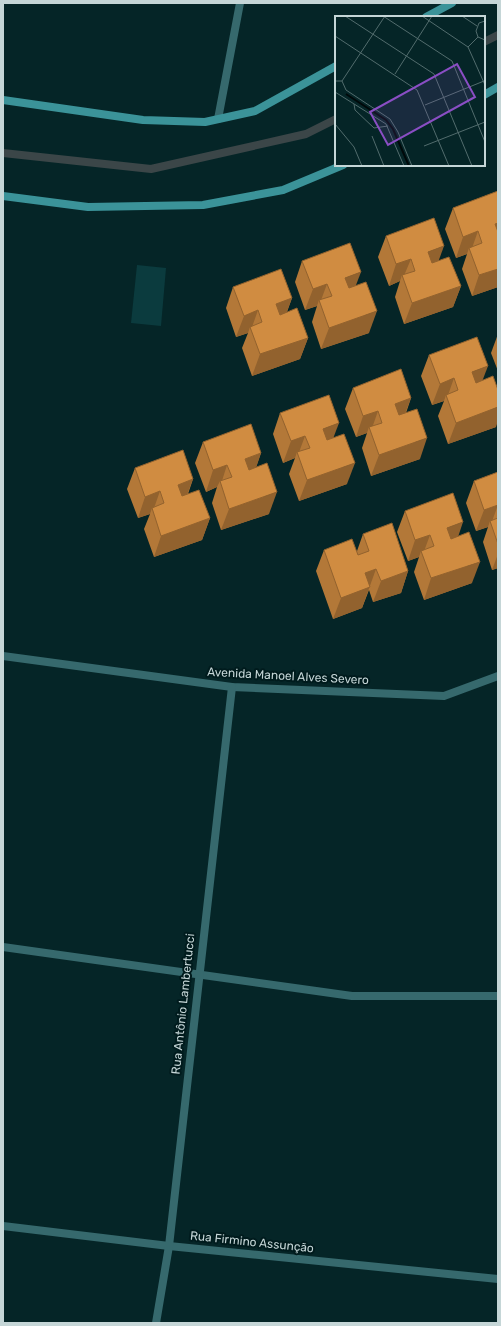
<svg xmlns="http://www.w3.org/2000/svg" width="501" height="1326" viewBox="0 0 501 1326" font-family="Rubik,sans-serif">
  <rect width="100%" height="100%" fill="#052527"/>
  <!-- green -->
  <path fill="#0b3b3e" d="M137,265L166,268L161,326L131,323Z"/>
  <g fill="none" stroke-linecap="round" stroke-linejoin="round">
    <!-- stream -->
    <g stroke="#3b4648" stroke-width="8">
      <path d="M484,42L498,35"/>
      <path d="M3,153L151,169L306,134L336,119"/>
    </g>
    <!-- lane -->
    <path stroke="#36696d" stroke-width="8" d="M218,119L240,3"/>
    <!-- street -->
    <g stroke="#36696d" stroke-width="8">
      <path d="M3,656L232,687L444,696L498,676"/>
      <path d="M3,947L352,996H498"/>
      <path d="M3,1226L169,1246L498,1279"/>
      <path d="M156,1323L169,1246L232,687"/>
    </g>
    <!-- secondary -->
    <g stroke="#3b9399" stroke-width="8">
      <path d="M426,17L452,3"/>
      <path d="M484,95L498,87"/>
      <path d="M3,100L143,120L205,122L255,111L336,66"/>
      <path d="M3,196L88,207L203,205L283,190L343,165"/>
    </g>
  </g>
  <!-- wall -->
  <g fill="#b37838">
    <path d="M498,191V287L472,296L462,269L467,254L456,258L445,229L453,208Z"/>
    <path d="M386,236L439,261L461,286L453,307L404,324L395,297L400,281L389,286L378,257Z"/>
    <path d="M302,261L356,286L369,333L321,349L312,322L317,306L305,310L295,282Z"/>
    <path d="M233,287L292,298L287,312L308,338L300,359L252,376L242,348L248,333L236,337L226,308Z"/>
    <path d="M498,334V371L491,353Z"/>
    <path d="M429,355L482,380L496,427L448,444L438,416L444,401L432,405L421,376Z"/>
    <path d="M353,388L411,398L406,413L420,459L371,476L362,448L367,433L356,437L345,409Z"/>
    <path d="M280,413L334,438L347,484L299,501L289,474L295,458L283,463L273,434Z"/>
    <path d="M203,442L261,453L256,467L269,514L221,530L212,503L217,487L206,492L195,463Z"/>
    <path d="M135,468L193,479L188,494L210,518L202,540L154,557L144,529L150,514L138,518L127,489Z"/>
    <path d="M498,472V568L492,570L483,542L488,527L476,531L466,503L474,481Z"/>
    <path d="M405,511L458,536L472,583L424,600L414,572L419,557L408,561L397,532Z"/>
    <path d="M363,534L408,571L401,593L373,602L369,590L362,608L333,619L316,571L324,550L357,551Z"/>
  </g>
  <!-- shaded-wall -->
  <g fill="#92622e">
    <path d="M498,223V242L495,224Z"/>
    <path d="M478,231L471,251L469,248L467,254L456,258L463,237Z"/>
    <path d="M444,246L436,268L421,274L428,252Z"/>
    <path d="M411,259L403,278L402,275L400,281L389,286L396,264Z"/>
    <path d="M498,269V287L472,296L479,275Z"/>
    <path d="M361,272L353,293L337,299L345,278Z"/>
    <path d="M327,284L320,303L319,300L317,306L305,310L313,289Z"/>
    <path d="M461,286L453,307L404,324L412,303Z"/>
    <path d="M292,298L284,319L268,325L276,304Z"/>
    <path d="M258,310L251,330L250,327L248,333L236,337L244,316Z"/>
    <path d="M377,311L369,333L321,349L329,328Z"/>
    <path d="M308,338L300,359L252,376L260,354Z"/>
    <path d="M488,366L480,387L464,393L472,372Z"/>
    <path d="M454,378L447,398L446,395L444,401L432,405L440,384Z"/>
    <path d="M411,398L403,419L387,425L395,404Z"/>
    <path d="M498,407V421L496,427L448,444L456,423Z"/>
    <path d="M378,411L371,431L369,427L367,433L356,437L363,416Z"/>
    <path d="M339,423L331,444L316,450L323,429Z"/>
    <path d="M305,436L298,455L297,452L295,458L283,463L291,441Z"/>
    <path d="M427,438L420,459L371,476L379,455Z"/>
    <path d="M261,453L254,474L238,480L245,459Z"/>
    <path d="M355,463L347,484L299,501L307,480Z"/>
    <path d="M227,465L221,484L220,481L217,487L206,492L213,470Z"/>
    <path d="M193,479L185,500L170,506L178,485Z"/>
    <path d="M160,491L153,511L152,508L150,514L138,518L145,497Z"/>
    <path d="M277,492L269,514L221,530L229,509Z"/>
    <path d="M498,505L491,524L490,521L488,527L476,531L484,510Z"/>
    <path d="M210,518L202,540L154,557L161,536Z"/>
    <path d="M463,522L456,543L440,549L447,528Z"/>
    <path d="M430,535L423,554L421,551L419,557L408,561L415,540Z"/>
    <path d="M498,554V568L492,570Z"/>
    <path d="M480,562L472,583L424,600L431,578Z"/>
    <path d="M376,569L362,608L333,619L341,598L365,573Z"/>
    <path d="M408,571L401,593L373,602L381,581Z"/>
  </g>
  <!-- building -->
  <g fill="#d08c41" stroke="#92622e">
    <path d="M498,191V223L495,224L498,232V269L479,275L469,248L482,243L478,231L463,237L453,208Z"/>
    <path d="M434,218L444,246L428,252L432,263L449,257L461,286L412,303L402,275L415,271L411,259L396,264L386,236Z"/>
    <path d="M350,243L361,272L345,278L349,288L366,282L377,311L329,328L319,300L332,296L327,284L313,289L302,261Z"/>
    <path d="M281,269L292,298L276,304L280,315L297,308L308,338L260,354L250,327L262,322L258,310L244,316L233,287Z"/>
    <path d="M477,337L488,366L472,372L476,383L493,376L498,390V407L456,423L446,395L458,390L454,378L440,384L429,355Z"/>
    <path d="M401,369L411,398L395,404L399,415L417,409L427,438L379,455L369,427L382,423L378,411L363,416L353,388Z"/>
    <path d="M329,395L339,423L323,429L327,440L344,434L355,463L307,480L297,452L310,448L305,436L291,441L280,413Z"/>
    <path d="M251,424L261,453L245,459L249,470L267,463L277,492L229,509L220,481L232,477L227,465L213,470L203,442Z"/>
    <path d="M183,450L193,479L178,485L182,496L199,490L210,518L161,536L152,508L164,503L160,491L145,497L135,468Z"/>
    <path d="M498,472V505L484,510L474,481Z"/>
    <path d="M453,493L463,522L447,528L451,539L469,532L480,562L431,578L421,551L434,546L430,535L415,540L405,511Z"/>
    <path d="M498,518V544L490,521Z"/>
    <path d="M392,523L408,571L381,581L376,569L365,573L370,587L341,598L324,550L352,539L358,555L369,551L363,534Z"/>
  </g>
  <g text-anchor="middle" stroke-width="4" stroke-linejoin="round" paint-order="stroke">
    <!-- street labels -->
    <g font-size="12" fill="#c5d6d7" stroke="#001b1d">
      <text transform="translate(288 676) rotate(3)" y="4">Avenida Manoel Alves Severo</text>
      <text transform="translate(183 1004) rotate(-84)" y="4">Rua Antônio Lambertucci</text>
      <text transform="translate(252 1242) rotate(6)" y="4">Rua Firmino Assunção</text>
    </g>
  </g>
  <!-- overview -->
  <g transform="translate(335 16)">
    <rect width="150" height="150" fill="#052527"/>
    <path fill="none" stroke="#00090a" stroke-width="2" d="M11,78L51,104L58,113L74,150"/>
    <path fill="none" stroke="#526c6d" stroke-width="1" d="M10,0L99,58L137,150M48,0L117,45L150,126M87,0L133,31L150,69M127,0L142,10M150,5L144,7L141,15L143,21L150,24M0,20L82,74L114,150M133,31L143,21M60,58L97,0M0,65H7L11,74L55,103L63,116L77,150M7,65L50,0M0,76L51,108L69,150M19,88L20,94L39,112L53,110M90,89L149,65M0,108L19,131L27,150M37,120L49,150M89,130L150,106"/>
    <path fill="#8a4ec4" fill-opacity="0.15" stroke="#8a4ec4" stroke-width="2" d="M122,48L140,81L53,129L35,96Z"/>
    <rect width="150" height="150" fill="none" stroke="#c5d6d7" stroke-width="2"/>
  </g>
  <!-- border -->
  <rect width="501" height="1326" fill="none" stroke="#c5d6d7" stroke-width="8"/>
</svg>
